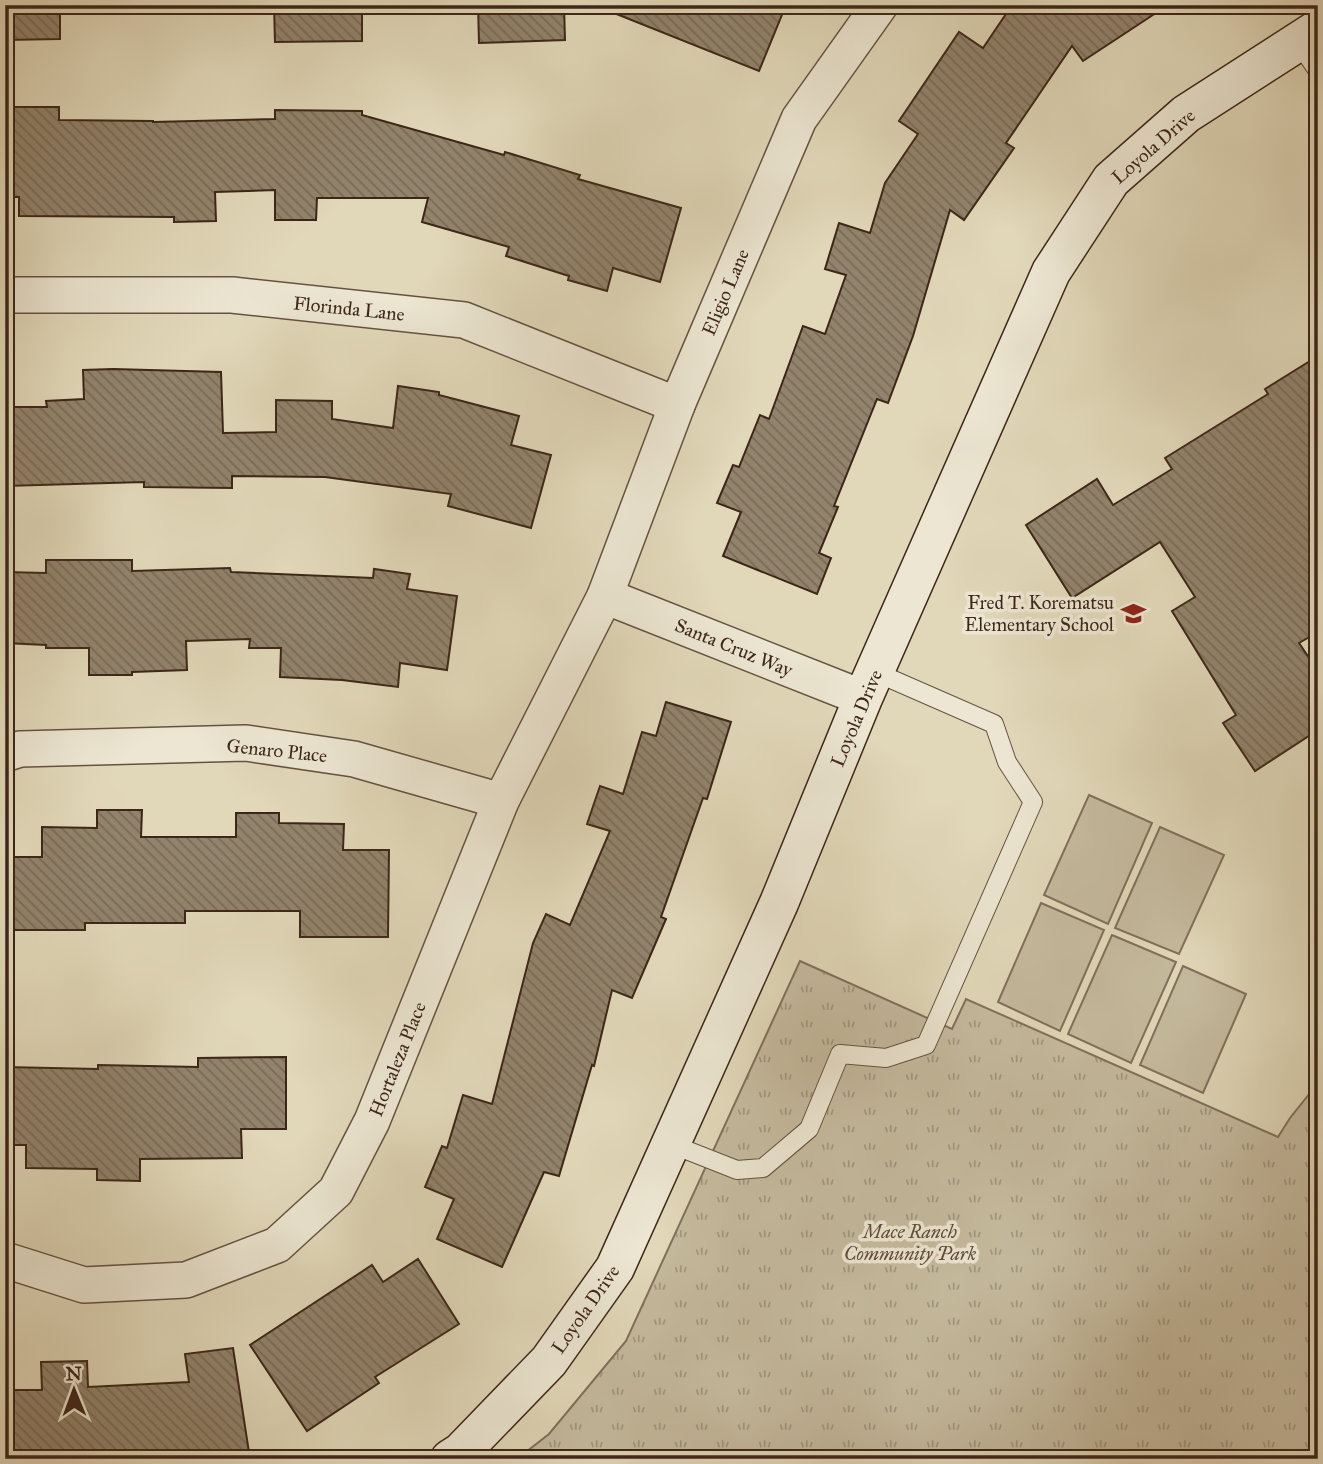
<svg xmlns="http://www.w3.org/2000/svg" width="1323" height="1464" viewBox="0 0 1323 1464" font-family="'IM FELL Great Primer',serif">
  <defs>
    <pattern id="park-tufts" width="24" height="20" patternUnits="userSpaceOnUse" patternTransform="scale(1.75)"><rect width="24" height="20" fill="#c5ba9e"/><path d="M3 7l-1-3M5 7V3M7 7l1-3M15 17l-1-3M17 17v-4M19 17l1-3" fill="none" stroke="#a19780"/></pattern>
    <pattern id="building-back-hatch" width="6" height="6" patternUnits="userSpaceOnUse" patternTransform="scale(1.75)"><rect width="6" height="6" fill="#92836c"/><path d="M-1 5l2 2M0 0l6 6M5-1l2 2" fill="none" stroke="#786b58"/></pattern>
  </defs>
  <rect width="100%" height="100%" fill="#e1d8b9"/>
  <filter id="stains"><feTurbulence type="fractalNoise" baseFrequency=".00286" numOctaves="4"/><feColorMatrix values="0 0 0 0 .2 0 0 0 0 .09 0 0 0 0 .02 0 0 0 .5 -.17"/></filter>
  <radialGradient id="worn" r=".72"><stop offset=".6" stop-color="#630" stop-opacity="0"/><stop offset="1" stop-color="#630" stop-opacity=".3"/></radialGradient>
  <!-- grass -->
  <g fill="#c5ba9e" stroke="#81705c" stroke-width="2">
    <path d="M1089,795L1152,823L1108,924L1044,895Z"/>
    <path d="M1160,827L1224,855L1179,954L1115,928Z"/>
    <path d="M1041,903L1104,930L1060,1031L998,1002Z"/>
    <path d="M1112,935L1176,962L1131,1063L1068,1034Z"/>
    <path d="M1183,966L1246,994L1203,1093L1140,1065Z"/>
  </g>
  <!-- park -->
  <path fill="url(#park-tufts)" stroke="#81705c" stroke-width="2" d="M800,961L952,1029L966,999L1278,1137L1290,1118L1318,1083V1459H517L549,1434L626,1341Z"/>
  <!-- building -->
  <g fill="url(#building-back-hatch)" stroke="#3d2619" stroke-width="2">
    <path d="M5,5H60V39L5,40Z"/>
    <path d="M274,5H362V41L275,42Z"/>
    <path d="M478,5H564L565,40L479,43Z"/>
    <path d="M599,5H786L759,71L599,7Z"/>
    <path d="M1012,5H1168L1083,61L1072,46L1006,143L1014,148L964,220L950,210L913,336L888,403L877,399L834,506L838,507L819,553L831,558L817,594L723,556L741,512L717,503L733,465L739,467L760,415L769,419L803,326L825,334L846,275L825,269L839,223L870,233L885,183L918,134L899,121L959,32L983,48Z"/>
    <path d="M5,107H59V120L153,121V122L275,119V110L362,111V115L504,155L505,152L580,175L578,179L681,208L660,282L613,268L607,291L568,280L569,276L506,256L509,247L422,222L428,198H317L316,220H275V190L215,192L216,221L174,222V217L19,216V197H5Z"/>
    <path d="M1318,356V632L1299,643L1318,671V730L1255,771L1223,723L1236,715L1172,611L1195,597L1160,542L1072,598L1026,525L1097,479L1113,505L1172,469L1165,458L1268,394L1265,389Z"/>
    <path d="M113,369L221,372L223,433L276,432V400L332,401V419L393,428L398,386L439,392V395L519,416L511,445L551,455L531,528L448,506L451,494L325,477L232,476V488L144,487V482L5,486V407H47L46,401L84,399L83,370Z"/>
    <path d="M46,560H132V571L230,568L231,572L373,578L374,569L410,574L407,589L457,596L447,670L400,663L398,687L342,680L280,677L281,648H249L250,639L186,641L187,670L132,672V675H89V648H46V645L5,643V572L46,573Z"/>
    <path d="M666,702L731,722L707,799L703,798L661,917L666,919L632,998L612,990L594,1066L592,1065L559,1176L544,1172L502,1267L437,1239L454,1199L425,1187L442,1146L447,1148L463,1095L492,1104L533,943L546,914L570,925L610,831L587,824L600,786L623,794L642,732L656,736Z"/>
    <path d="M97,810H142L141,837H236V813H279V823L344,824L343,850H389L388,937H300V911H185V923H85V930H5V857H42V827L97,828Z"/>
    <path d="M286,1057V1129H241L242,1158L140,1159V1181L97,1180V1169L26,1168V1145H5V1067L98,1069V1065L198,1067V1058Z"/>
    <path d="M418,1259L459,1324L375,1377L379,1383L307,1431L250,1345L372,1265L383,1282Z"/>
    <path d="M233,1348L250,1459H5V1390H42L41,1362L87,1361L88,1387L189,1382L185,1354Z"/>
  </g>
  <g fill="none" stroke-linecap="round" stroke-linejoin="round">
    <defs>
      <g id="lane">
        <path d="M1298,42L1318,71"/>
        <path d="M671,1144L737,1170L763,1168L809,1129L840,1054L886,1058L926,1045L1033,802L1007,762L994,724L875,672"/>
      </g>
      <g id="street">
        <path d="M5,295H232L464,320L677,405"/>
        <path d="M605,596L863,698"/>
        <path d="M5,754L20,749L246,743L354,759L501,801"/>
        <path d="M5,1260L84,1285L186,1280L277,1245L336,1191L372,1121L501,801L605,596L677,405L799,119L880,5"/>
      </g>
      <path id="secondary" d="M450,1459L461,1452L549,1361L615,1268L779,903L863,698L1051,272L1111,180L1186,114L1318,29"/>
    </defs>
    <!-- lane casing -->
    <use href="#lane" stroke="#665241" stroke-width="20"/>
    <!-- street casing -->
    <use href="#street" stroke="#665241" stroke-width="38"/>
    <!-- secondary casing -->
    <use href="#secondary" stroke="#3d2619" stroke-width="41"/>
    <!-- lane -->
    <use href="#lane" stroke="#ece6d2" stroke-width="18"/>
    <!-- street -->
    <use href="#street" stroke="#ece6d2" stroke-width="35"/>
    <!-- secondary -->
    <use href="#secondary" stroke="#ece6d2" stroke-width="38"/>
  </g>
  <!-- icons -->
  <defs>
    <symbol id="school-bare" viewBox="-9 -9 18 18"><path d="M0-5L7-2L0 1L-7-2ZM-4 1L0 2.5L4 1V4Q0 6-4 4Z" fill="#8f2418" stroke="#ece6d2" stroke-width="2.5" paint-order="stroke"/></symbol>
  </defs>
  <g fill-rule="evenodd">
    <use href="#school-bare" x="1116" y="596" width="35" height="35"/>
  </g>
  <g text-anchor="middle" stroke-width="7" stroke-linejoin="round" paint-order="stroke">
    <!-- street labels -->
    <g font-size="19" fill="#3d2619" stroke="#ece6d2">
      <text transform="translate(1153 146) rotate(-41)" y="7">Loyola Drive</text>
      <text transform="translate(725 292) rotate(-67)" y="7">Eligio Lane</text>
      <text transform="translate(349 308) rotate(6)" y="7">Florinda Lane</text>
      <text transform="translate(734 647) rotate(22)" y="7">Santa Cruz Way</text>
      <text transform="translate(856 718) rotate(-67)" y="7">Loyola Drive</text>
      <text transform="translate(277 750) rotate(6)" y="7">Genaro Place</text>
      <text transform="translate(397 1059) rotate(-68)" y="7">Hortaleza Place</text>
      <text transform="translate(585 1309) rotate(-55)" y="7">Loyola Drive</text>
    </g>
    <!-- poi labels -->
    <g font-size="19" fill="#3d2619" stroke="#ece6d2" text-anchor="end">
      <text x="1114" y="609">Fred T. Korematsu<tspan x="1114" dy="22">Elementary School</tspan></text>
    </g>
    <!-- park labels -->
    <g font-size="19" font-style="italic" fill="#5f4b3a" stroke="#ece6d2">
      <text x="910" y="1238">Mace Ranch<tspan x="910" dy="22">Community Park</tspan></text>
    </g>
  </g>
  <!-- margin -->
  <rect width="1323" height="1464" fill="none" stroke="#e1d8b9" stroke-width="28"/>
  <rect x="7" y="7" width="1309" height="1450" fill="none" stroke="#3d2619" stroke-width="3.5"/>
  <rect x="14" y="14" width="1295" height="1436" fill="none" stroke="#3d2619" stroke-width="2"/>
  <!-- north arrow -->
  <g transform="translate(74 1390) rotate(359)" stroke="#ece6d2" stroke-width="5" paint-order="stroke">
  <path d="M0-5L12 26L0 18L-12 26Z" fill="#3d2619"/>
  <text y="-10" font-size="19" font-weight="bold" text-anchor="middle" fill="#3d2619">N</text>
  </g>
  <rect width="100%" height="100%" filter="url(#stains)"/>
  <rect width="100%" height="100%" fill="url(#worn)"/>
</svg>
